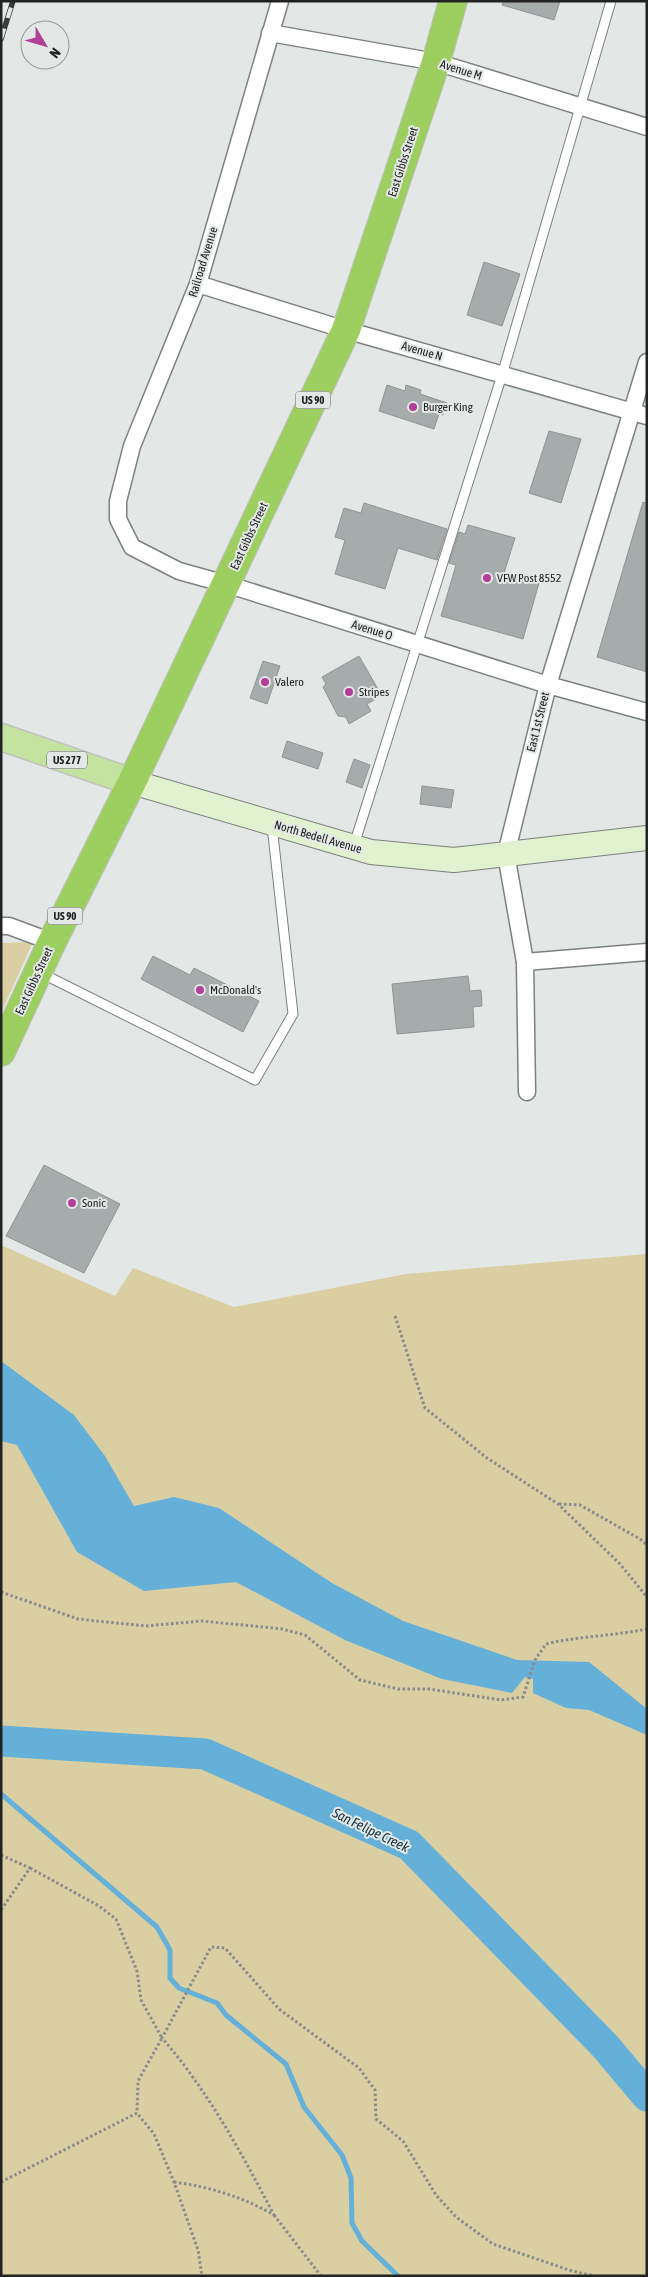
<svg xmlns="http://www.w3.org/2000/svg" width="648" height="2277" viewBox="0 0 648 2277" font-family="'Asap Condensed',sans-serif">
  <rect width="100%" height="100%" fill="#e3e8e6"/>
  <!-- green -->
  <g fill="#dacea3">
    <path d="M33,942L1,1013V943Z"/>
    <path d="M1,1245L115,1296L133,1268L234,1307L406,1274L647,1254V2276H1Z"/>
  </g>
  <!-- water -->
  <path fill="#65b0d8" d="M1,1361L74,1415L105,1456L134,1506L174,1497L219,1508L332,1583L403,1621L517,1660L589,1662L647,1709V1735L589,1710L566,1708L533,1693V1679L525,1677L512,1693L442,1679L345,1640L236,1582L144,1591L77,1552L17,1445L1,1441Z"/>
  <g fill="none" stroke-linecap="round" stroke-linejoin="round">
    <!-- stream -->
    <path stroke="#65b0d8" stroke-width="5" d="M1,1794L157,1927L170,1950V1978L179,1988L217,2003L226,2015L286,2064L304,2107L342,2155L351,2178L352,2223L362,2241L398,2276"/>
    <!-- river -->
    <path stroke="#65b0d8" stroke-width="31" d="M1,1741L205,1754L409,1845L605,2046L647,2096"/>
  </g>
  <!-- building -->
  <g fill="#a6abab" stroke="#909495">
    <path d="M503,1H560L554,20L502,5Z"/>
    <path d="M484,262L520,274L502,326L467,315Z"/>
    <path d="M387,385L405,391L406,385L421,390L420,394L447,403L443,415L439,414L434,429L379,411Z"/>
    <path d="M549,431L581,439L561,503L529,493Z"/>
    <path d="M643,502L647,503V672L597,657Z"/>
    <path d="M364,503L447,529L437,560L398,548L385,589L335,574L345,540L335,537L344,508L361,513Z"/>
    <path d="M468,525L515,538L504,573L539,583L523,639L441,616L456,565L449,563L459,532L465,534Z"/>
    <path d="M359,656L378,689L374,700L367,704L371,711L349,724L346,717L338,716L323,687L326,684L322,677Z"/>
    <path d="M263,661L280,666L267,704L250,698Z"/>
    <path d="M287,741L323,753L318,769L282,757Z"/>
    <path d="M354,759L370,765L362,788L346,782Z"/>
    <path d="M422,786L454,790L451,808L420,804Z"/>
    <path d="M153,956L190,975L194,968L259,1001L243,1032L141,979Z"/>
    <path d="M468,976L470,991L481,990L482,1006L473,1007L474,1027L397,1034L392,984Z"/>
    <path d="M44,1165L120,1204L84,1273L6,1236Z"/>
  </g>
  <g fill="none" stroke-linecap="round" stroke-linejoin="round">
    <defs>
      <g id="lane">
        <path d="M354,845L502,375L611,1"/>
        <path d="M41,973L255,1080L293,1014L272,826"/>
      </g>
      <g id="street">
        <path d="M280,1L198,284L132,446L118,501V519L132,547L179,571L226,584L548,685L647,712"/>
        <path d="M270,33L436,62L647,127"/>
        <path d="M198,284L346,330L647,416"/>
        <path d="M1,926H9L52,942"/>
        <path d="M525,962L647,952"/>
        <path d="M527,1092L525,962L506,854L548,685L647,362"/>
      </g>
      <path id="secondary" d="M132,782L371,852L454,860L647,838"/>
      <path id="primary" d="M1,737L132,782"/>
      <path id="highway" d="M1,1052L52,942L132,782L346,330L436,62L453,1"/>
    </defs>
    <!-- lane casing -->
    <use href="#lane" stroke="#7d817f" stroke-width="11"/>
    <!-- street casing -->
    <use href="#street" stroke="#7d817f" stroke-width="19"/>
    <!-- secondary casing -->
    <use href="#secondary" stroke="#7d817f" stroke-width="26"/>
    <!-- primary casing -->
    <use href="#primary" stroke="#c1c1c1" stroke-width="29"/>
    <!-- highway casing -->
    <use href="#highway" stroke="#c1c1c1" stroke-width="30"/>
    <!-- path -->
    <g stroke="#888c8b" stroke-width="3" stroke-dasharray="2.5 2.5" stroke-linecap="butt">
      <path d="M395,1316L425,1408L487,1458L558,1504L620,1564L647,1597"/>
      <path d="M559,1504L580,1505L640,1539L647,1545"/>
      <path d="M1,1592L78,1619L145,1626L202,1621L282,1629L305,1635L360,1680L398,1689H429L501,1700L523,1697L535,1660L546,1644C579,1636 613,1636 647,1629"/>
      <path d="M1,1855L30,1868L1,1910"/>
      <path d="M30,1868L99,1906L116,1919L137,1971L141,2000L162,2038L138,2081L137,2113"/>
      <path d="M1,2182L137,2113L154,2134L174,2182L198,2250L202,2276"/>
      <path d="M174,2182C210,2187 243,2197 274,2215C241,2152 208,2091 162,2038L211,1947L225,1948L279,2009L359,2068L375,2090L376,2119L403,2141L436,2195L456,2217L493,2244L572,2271L595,2276"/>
      <path d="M274,2215L321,2276"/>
    </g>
    <!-- lane -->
    <use href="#lane" stroke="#fff" stroke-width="9"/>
    <!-- street -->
    <use href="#street" stroke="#fff" stroke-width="16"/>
    <!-- secondary -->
    <use href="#secondary" stroke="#e2f1cf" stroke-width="24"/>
    <!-- primary -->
    <use href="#primary" stroke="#c4e2a0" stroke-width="26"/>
    <!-- highway -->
    <use href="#highway" stroke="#9dcf60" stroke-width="28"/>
    <defs>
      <path id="rail" d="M1,39L13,1"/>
    </defs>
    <!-- rail casing -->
    <use href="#rail" stroke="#3a3b3b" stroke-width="5.5"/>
    <!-- rail -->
    <use href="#rail" stroke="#e3e8e6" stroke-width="4" stroke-dasharray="11" stroke-linecap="butt"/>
  </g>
  <!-- markers -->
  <g fill="#b13e97" stroke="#e3e8e6" stroke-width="2">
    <circle cx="413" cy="407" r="5"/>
    <circle cx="487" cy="578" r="5"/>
    <circle cx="265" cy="682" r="5"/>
    <circle cx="349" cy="692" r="5"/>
    <circle cx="200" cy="990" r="5"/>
    <circle cx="72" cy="1203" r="5"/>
  </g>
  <g text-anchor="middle" stroke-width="4" stroke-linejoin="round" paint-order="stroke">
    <!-- shield labels -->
    <g fill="#e3e8e6" stroke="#5c5e5e" stroke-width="1">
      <rect x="295.5" y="391.5" width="35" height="17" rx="4"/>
      <rect x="47" y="751.5" width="40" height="17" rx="4"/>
      <rect x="47.5" y="907.5" width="35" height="17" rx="4"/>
    </g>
    <g font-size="11" font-weight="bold" fill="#222323">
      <text x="313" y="404">US 90</text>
      <text x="67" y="764">US 277</text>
      <text x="65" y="920">US 90</text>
    </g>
    <!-- street labels -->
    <g font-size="12" fill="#222323" stroke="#e3e8e6">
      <text transform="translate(461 70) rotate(17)" y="4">Avenue M</text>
      <text transform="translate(403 162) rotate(-72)" y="4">East Gibbs Street</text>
      <text transform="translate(203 262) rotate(-73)" y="4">Railroad Avenue</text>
      <text transform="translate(422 351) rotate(16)" y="4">Avenue N</text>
      <text transform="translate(249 536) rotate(-65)" y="4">East Gibbs Street</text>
      <text transform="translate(372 630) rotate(17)" y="4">Avenue O</text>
      <text transform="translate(538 722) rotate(-76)" y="4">East 1st Street</text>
      <text transform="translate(318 837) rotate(16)" y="4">North Bedell Avenue</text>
      <text transform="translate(34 981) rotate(-65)" y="4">East Gibbs Street</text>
    </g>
    <!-- poi labels -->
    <g font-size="12" fill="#222323" stroke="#e3e8e6" text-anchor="start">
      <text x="423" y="411">Burger King</text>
      <text x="497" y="582">VFW Post 8552</text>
      <text x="275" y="686">Valero</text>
      <text x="359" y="696">Stripes</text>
      <text x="210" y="994">McDonald's</text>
      <text x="82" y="1207">Sonic</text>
    </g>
    <!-- water labels -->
    <g font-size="14" font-style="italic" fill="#103243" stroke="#e3e8e6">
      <text transform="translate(371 1830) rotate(26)" y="5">San Felipe Creek</text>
    </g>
  </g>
  <!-- border -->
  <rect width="648" height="2277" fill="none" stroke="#222323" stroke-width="5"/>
  <!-- north arrow -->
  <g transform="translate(45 45) rotate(128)"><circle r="24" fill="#e3e8e6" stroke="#969998"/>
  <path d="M0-4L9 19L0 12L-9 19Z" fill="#b13e97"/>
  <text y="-8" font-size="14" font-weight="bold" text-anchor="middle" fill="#222323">N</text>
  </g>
</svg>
